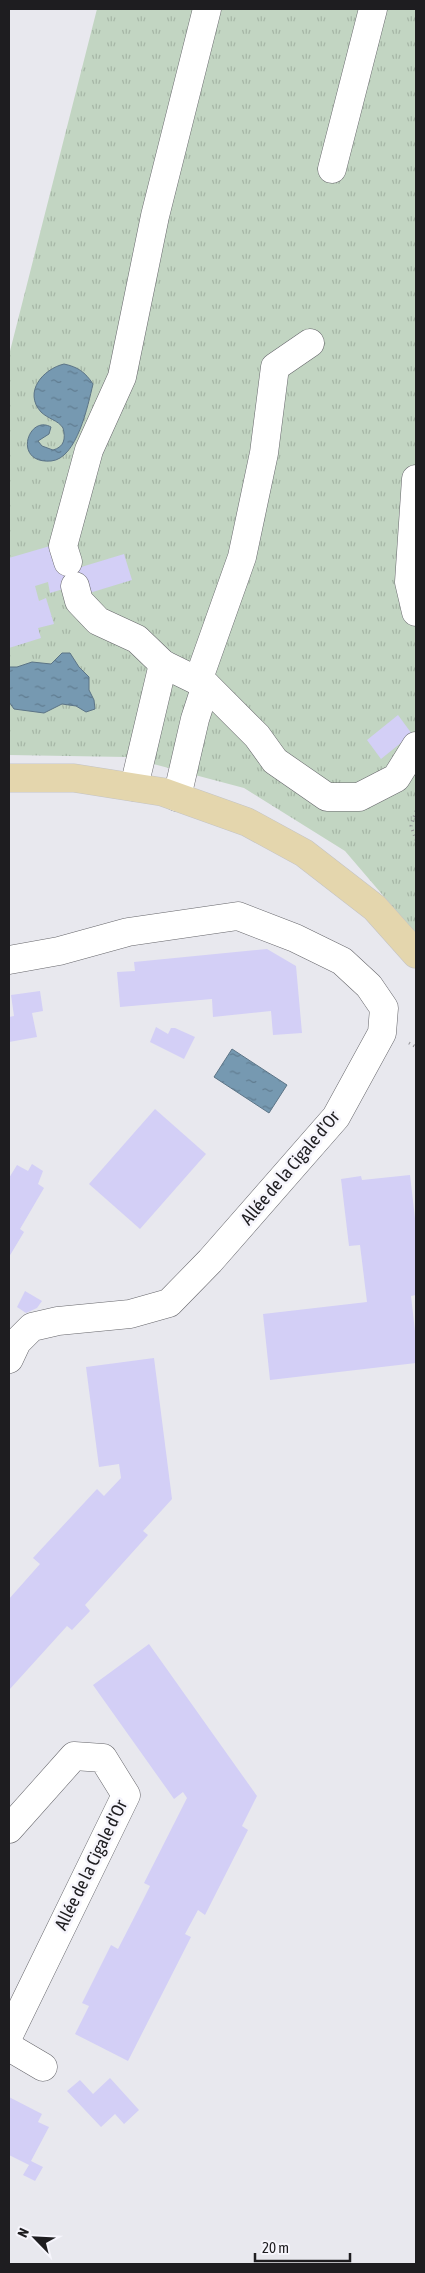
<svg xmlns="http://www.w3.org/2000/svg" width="425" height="2273" viewBox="0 0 425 2273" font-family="'Asap Condensed',sans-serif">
  <defs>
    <pattern id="park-tufts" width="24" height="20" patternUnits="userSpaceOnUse" patternTransform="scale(1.25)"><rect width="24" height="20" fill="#c2d5c2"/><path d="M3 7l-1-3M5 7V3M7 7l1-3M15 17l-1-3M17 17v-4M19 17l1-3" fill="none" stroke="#a6b6a6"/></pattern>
    <pattern id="water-ripples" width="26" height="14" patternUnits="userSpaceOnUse" patternTransform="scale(1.25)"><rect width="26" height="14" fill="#7699b1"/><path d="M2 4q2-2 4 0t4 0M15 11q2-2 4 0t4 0" fill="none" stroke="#607c90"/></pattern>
  </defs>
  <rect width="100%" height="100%" fill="#e8e8ee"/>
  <!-- park -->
  <path fill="url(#park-tufts)" d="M97,9H416V934L345,851L244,788L127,757L9,755V355Z"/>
  <!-- water -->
  <g fill="url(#water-ripples)" stroke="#5c7486">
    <path d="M64,364C78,367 85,372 93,384C88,405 77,459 51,461C12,464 28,414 51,427L49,434L38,441L42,446L53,450C64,447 66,439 63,428C58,420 48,419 41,412C23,392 43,369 64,364Z"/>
    <path d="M62,653H70L79,667L89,677V690L94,700L95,709L86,712L76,706L62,704L44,713L14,709L9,702V667H17L32,662L51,664Z"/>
    <path d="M232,1049L287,1085L269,1113L214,1077Z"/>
  </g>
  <!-- building -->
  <g fill="#d3cff6">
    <path d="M50,546L78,568L124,554L132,580L86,594L83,583L50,593L48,582L35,586L39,601L46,598L54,624L38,628L41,638L9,648V558Z"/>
    <path d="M398,715L412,734L381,759L367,740Z"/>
    <path d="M267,949L296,966L302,1033L273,1035L271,1011L213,1017L212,999L120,1007L117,972L135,971L134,962Z"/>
    <path d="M40,991L43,1011L32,1013L37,1037L9,1042V1017L14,1016L11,995Z"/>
    <path d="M156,1027L168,1034L171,1028H175L195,1037L184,1059L150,1042Z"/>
    <path d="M155,1109L206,1154L140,1229L89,1184Z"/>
    <path d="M32,1164L43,1171L38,1184L44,1188L20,1229L24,1232L9,1257V1178L17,1165L28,1171Z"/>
    <path d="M410,1175L416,1227V1295L411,1296L416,1340V1363L270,1380L263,1314L367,1302L360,1245L349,1246L341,1179L361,1176L362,1180Z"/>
    <path d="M25,1291L42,1301L37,1308L26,1313L17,1307Z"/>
    <path d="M154,1358L172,1499L143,1531L148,1535L85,1605L90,1611L72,1630L67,1626L9,1690V1599L40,1564L33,1558L97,1489L104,1496L121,1478L119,1464L99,1467L86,1367Z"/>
    <path d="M149,1644L257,1796L242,1826L248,1830L205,1915L198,1910L185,1934L191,1937L128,2061L75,2034L89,2006L82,2003L111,1945L118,1949L138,1910L150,1886L144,1883L187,1798L183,1792L174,1799L93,1685Z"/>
    <path d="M110,2078L139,2110L124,2124L115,2114L101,2127L67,2091L80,2080L93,2094Z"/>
    <path d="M9,2097L42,2114L38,2122L49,2127L31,2161L43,2167L35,2181L23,2175L29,2165L9,2155Z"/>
  </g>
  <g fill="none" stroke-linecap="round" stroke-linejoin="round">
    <defs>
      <g id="minor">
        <path d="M332,169L373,9"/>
        <path d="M416,479L409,582L416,612"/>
        <path d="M68,562L63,546L89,450L122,377L155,216L207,9"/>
        <path d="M75,586L79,601L98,621L137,639L163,664L206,685L257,736L275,761L327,797H359L396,778L416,746"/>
        <path d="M198,681L242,557L264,453L275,367L310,343"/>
        <path d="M134,787L163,664"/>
        <path d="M177,797L195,719L206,685"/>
        <path d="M9,960L59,951L128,932L238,916L295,938L342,961L369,986L384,1008L382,1033L336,1117L210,1261L169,1303L130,1314L58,1321L32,1327L17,1342L9,1359"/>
        <path d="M9,1829L74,1756L103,1758L126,1795L9,2035"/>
        <path d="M9,2047L43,2067"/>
      </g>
      <path id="major" d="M9,778H74L163,792L247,822L304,853L375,908L416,954"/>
    </defs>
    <!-- minor casing -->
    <use href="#minor" stroke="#66666b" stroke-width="29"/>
    <!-- major casing -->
    <use href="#major" stroke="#c4c4c5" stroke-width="29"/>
    <!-- path -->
    <g stroke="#939398" stroke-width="3" stroke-dasharray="1 4" stroke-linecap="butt">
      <path d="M416,811L411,826L416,840"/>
      <path d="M409,1043L416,1047"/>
    </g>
    <!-- minor -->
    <use href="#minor" stroke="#fff" stroke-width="28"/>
    <!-- major -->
    <use href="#major" stroke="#e4d6ad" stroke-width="28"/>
  </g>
  <g text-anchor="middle" stroke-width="5" stroke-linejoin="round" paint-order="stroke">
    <!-- street labels -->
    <g font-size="18" fill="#1e1d20" stroke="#f6f5fc">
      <text transform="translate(290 1168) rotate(-50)" y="6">Allée de la Cigale d'Or</text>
      <text transform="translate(91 1865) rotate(-64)" y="6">Allée de la Cigale d'Or</text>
    </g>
  </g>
  <!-- border -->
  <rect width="425" height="2273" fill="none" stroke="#1e1d20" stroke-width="20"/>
  <!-- north arrow -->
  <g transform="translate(35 2238) rotate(294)" stroke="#f6f5fc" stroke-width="4" paint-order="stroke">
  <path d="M0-4L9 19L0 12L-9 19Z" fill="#1e1d20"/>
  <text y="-8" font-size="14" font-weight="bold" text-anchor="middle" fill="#1e1d20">N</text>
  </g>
  <!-- scale -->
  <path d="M255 2253v8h95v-8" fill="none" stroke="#1e1d20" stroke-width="2.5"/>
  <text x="262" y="2253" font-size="15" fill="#1e1d20" stroke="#f6f5fc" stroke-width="4" paint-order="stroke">20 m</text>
</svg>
